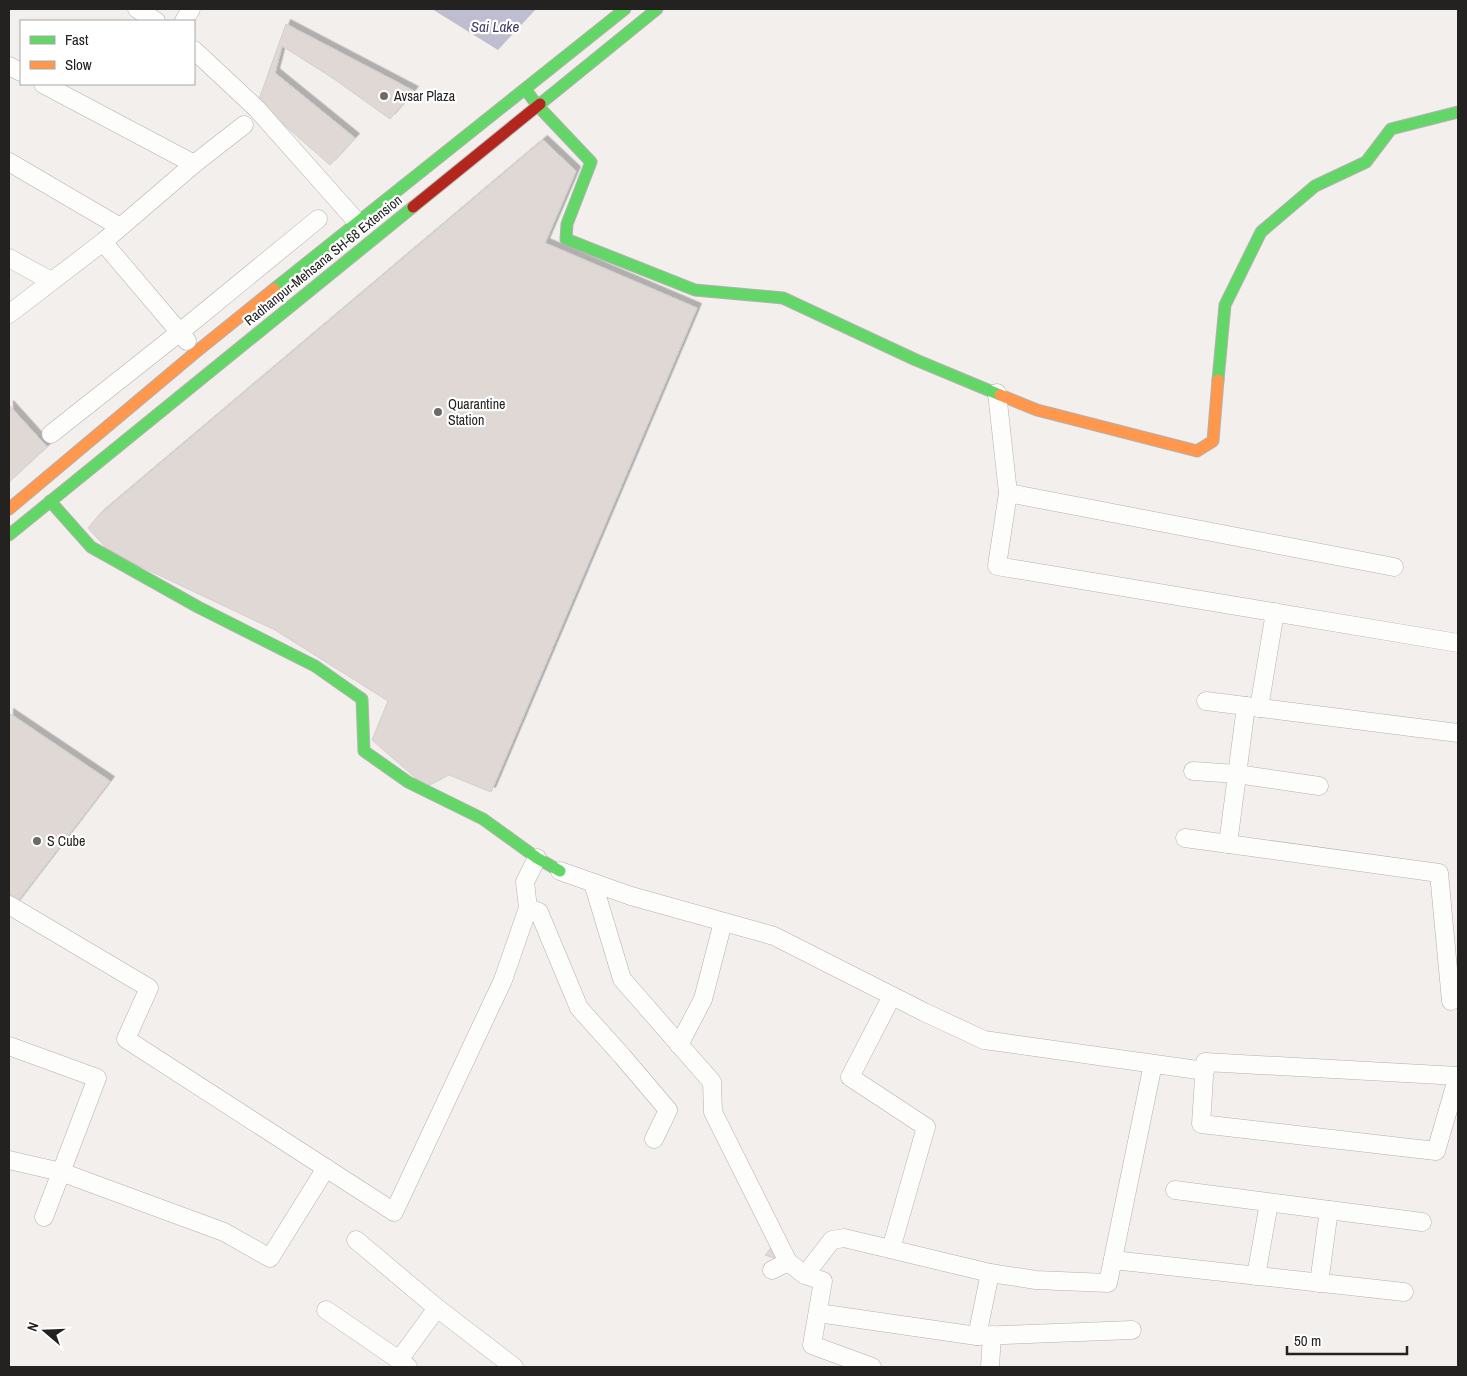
<svg xmlns="http://www.w3.org/2000/svg" width="1467" height="1376" viewBox="0 0 1467 1376" font-family="'Archivo Narrow',sans-serif">
  <defs>
    <filter id="shadow"><feDropShadow dx="4.5" dy="-4.5" stdDeviation="0" flood-color="#0004"/></filter>
  </defs>
  <rect width="100%" height="100%" fill="#f2efed"/>
  <!-- water -->
  <path fill="#bfbdd0" d="M432,9H536L498,50Z"/>
  <!-- building -->
  <g fill="#dfd8d4" stroke="#d2d0ce" filter="url(#shadow)">
    <path d="M286,24L414,91L390,119L334,79L282,46L275,73L355,138L330,165L258,102Z"/>
    <path d="M543,140L576,171L545,243L697,308L491,792L449,775L426,787L372,740L388,701L275,630L110,552L88,528L99,515Z"/>
    <path d="M9,405L47,447L9,482Z"/>
    <path d="M9,713L110,781L15,905L9,901Z"/>
    <path d="M776,1242L777,1259L765,1255Z"/>
  </g>
  <g fill="none" stroke-linecap="round" stroke-linejoin="round">
    <defs>
      <g id="street">
        <path d="M137,9L156,21"/>
        <path d="M184,21L191,9"/>
        <path d="M194,50L256,108L358,223"/>
        <path d="M9,66L21,72"/>
        <path d="M43,84L194,164L103,242"/>
        <path d="M9,162L120,227"/>
        <path d="M194,164L244,125"/>
        <path d="M9,258L51,281"/>
        <path d="M9,314L103,242L187,341"/>
        <path d="M997,393L1008,493"/>
        <path d="M51,434L180,332L318,219"/>
        <path d="M1394,567L1008,493L997,566L1458,643"/>
        <path d="M1206,701L1458,733"/>
        <path d="M1259,708L1275,612"/>
        <path d="M1193,771L1237,774L1319,786"/>
        <path d="M1185,838L1439,873L1451,1001"/>
        <path d="M1228,844L1246,706"/>
        <path d="M560,871L631,896L774,936L924,1012L984,1040L1205,1071"/>
        <path d="M593,883L622,979L712,1082L713,1112L788,1262L805,1275L832,1240L844,1238L990,1273L1036,1280L1108,1283L1153,1064"/>
        <path d="M9,905L149,988L126,1039L394,1212L503,980L528,908L525,882L537,858"/>
        <path d="M528,908L539,912L579,1008L623,1057L668,1110L654,1139"/>
        <path d="M679,1045L703,999L723,922"/>
        <path d="M9,1046L97,1078L44,1217"/>
        <path d="M1458,1076L1205,1062L1201,1124L1436,1151L1458,1076"/>
        <path d="M9,1160L61,1172L224,1232L270,1258L326,1168"/>
        <path d="M1175,1190L1422,1222"/>
        <path d="M356,1240L437,1308"/>
        <path d="M891,1249L926,1127L850,1077L892,996"/>
        <path d="M1113,1260L1404,1292"/>
        <path d="M772,1270L788,1262"/>
        <path d="M990,1273L977,1336L1132,1330"/>
        <path d="M805,1275L823,1281L812,1345L872,1367"/>
        <path d="M1256,1276L1269,1203"/>
        <path d="M1319,1283L1329,1210"/>
        <path d="M326,1310L399,1360"/>
        <path d="M818,1313L977,1336"/>
        <path d="M408,1367L399,1360L437,1308L514,1367"/>
        <path d="M990,1367L992,1335"/>
      </g>
      <g id="fast">
        <path d="M526,90L537,105L591,162L567,224L566,239L695,290L783,298L916,360L1000,395"/>
        <path d="M540,104L657,9"/>
        <path d="M274,289L625,9"/>
        <path d="M1218,380L1225,305L1261,232L1315,186L1366,162L1391,129L1458,112"/>
        <path d="M50,501L91,547L198,607L315,666L362,699L364,751L408,782L483,819L537,858L560,871"/>
        <path d="M9,535L413,207"/>
      </g>
      <g id="slow">
        <path d="M1000,395L1037,410L1197,451L1213,441L1218,380"/>
        <path d="M9,509L196,352L274,289"/>
      </g>
      <path id="jam" d="M413,207L540,104"/>
    </defs>
    <!-- street casing -->
    <use href="#street" stroke="#b4b1b0" stroke-width="19"/>
    <!-- fast casing -->
    <use href="#fast" stroke="#b4b1b0" stroke-width="13"/>
    <!-- slow casing -->
    <use href="#slow" stroke="#b4b1b0" stroke-width="13"/>
    <!-- jam casing -->
    <use href="#jam" stroke="#b4b1b0" stroke-width="13"/>
    <!-- street -->
    <use href="#street" stroke="#fdfdfc" stroke-width="18"/>
    <!-- fast -->
    <use href="#fast" stroke="#63d668" stroke-width="11"/>
    <!-- slow -->
    <use href="#slow" stroke="#ff974d" stroke-width="11"/>
    <!-- jam -->
    <use href="#jam" stroke="#b3261e" stroke-width="11"/>
  </g>
  <!-- markers -->
  <g fill="#6c6a68" stroke="#fff" stroke-width="2">
    <circle cx="384" cy="96" r="5"/>
    <circle cx="438" cy="412" r="5"/>
    <circle cx="37" cy="841" r="5"/>
  </g>
  <g text-anchor="middle" stroke-width="4.5" stroke-linejoin="round" paint-order="stroke">
    <!-- poi labels -->
    <g font-size="14" fill="#242221" stroke="#fff" text-anchor="start">
      <text x="394" y="101">Avsar Plaza</text>
      <text x="448" y="409">Quarantine<tspan x="448" dy="16">Station</tspan></text>
      <text x="47" y="846">S Cube</text>
    </g>
    <!-- street labels -->
    <g font-size="14" fill="#242221" stroke="#fff">
      <text transform="translate(323 260) rotate(-39)" y="5">Radhanpur-Mehsana SH-68 Extension</text>
    </g>
    <!-- water labels -->
    <g font-size="15" font-style="italic" fill="#413b66" stroke="#fff">
      <text x="495" y="32">Sai Lake</text>
    </g>
  </g>
  <!-- border -->
  <rect width="1467" height="1376" fill="none" stroke="#242221" stroke-width="20"/>
  <!-- legend -->
  <rect x="20" y="20" width="175" height="65" fill="#ffffff" stroke="#a7a7a6"/>
  <rect x="30" y="36" width="25" height="8" fill="#63d668" stroke="#a7a7a6"/>
  <text x="65" y="45" font-size="15" fill="#242221">Fast</text>
  <rect x="30" y="61" width="25" height="8" fill="#ff974d" stroke="#a7a7a6"/>
  <text x="65" y="70" font-size="15" fill="#242221">Slow</text>
  <!-- north arrow -->
  <g transform="translate(45 1331) rotate(289)" stroke="#ffffff" stroke-width="4" paint-order="stroke">
  <path d="M0-4L9 19L0 12L-9 19Z" fill="#242221"/>
  <text y="-8" font-size="14" font-weight="bold" text-anchor="middle" fill="#242221">N</text>
  </g>
  <!-- scale -->
  <path d="M1287 1346v8h120v-8" fill="none" stroke="#242221" stroke-width="2.5"/>
  <text x="1294" y="1346" font-size="15" fill="#242221" stroke="#ffffff" stroke-width="4" paint-order="stroke">50 m</text>
</svg>
